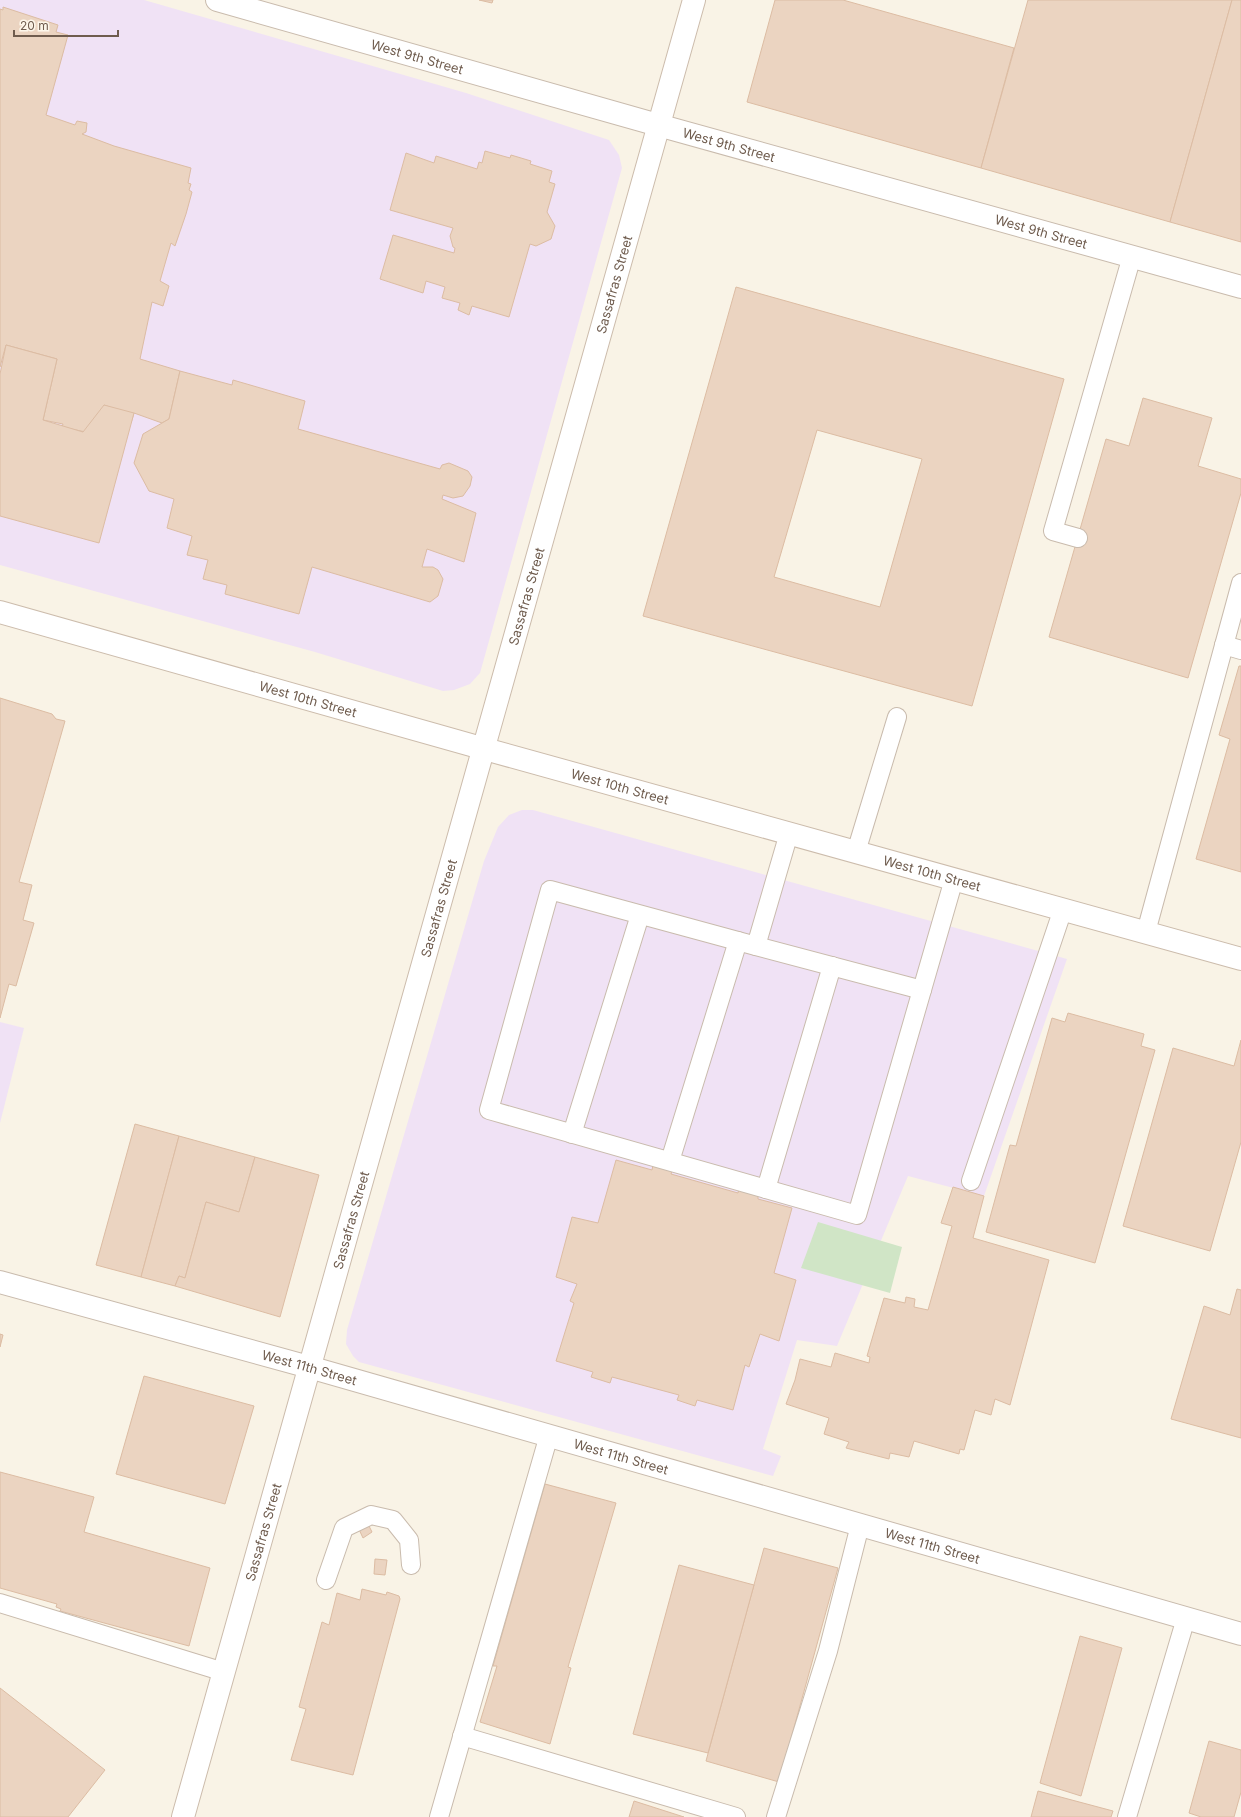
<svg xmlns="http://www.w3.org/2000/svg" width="1241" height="1817" viewBox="0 0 1241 1817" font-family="Inter,sans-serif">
  <rect width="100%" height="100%" fill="#f9f3e6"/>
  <!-- education -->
  <g fill="#f0e2f5">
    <path d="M0,0H144L466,93L609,140L619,155L622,168L480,673L470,684L454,690L443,691L315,652L0,565Z"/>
    <path d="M522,810H533L1067,959L984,1196L908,1176L837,1346L797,1340L763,1449L781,1456L773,1476L359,1362L353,1356L346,1344L347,1330L484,861L498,827L509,815Z"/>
    <path d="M0,1022L24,1028L0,1123Z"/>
  </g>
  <!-- green -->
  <path fill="#d0e5c6" d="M818,1222L902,1247L890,1293L801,1268Z"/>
  <!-- building -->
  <g fill="#ebd4c1" stroke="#dcbca3" fill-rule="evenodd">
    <path d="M479,0H493L492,3Z"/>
    <path d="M775,0H843L1014,48L981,168L747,102Z"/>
    <path d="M1028,0H1232L1170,222L981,168Z"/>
    <path d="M1232,0H1241V242L1170,222Z"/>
    <path d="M3,7L58,25L56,32L68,35L46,115L75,125L77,121L87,123L86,132L82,134L114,146L191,168L188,183L191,184L189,190L192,192L186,214L175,246L171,243L160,281L169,286L163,306L152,302L140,359L180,371L169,419L162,423L134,413L131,423L114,417L116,409L104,405L95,434L62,427L63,424L43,420L57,359L6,345L0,367V9L3,10Z"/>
    <path d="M485,151L510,158L511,155L531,161L530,164L552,171L549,182L555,184L547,212L555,226L551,239L536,246L530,244L509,317L472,306L469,315L458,310L460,303L442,298L445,287L426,281L423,293L380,279L393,235L454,253L455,248L453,247L450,236L453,228L390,210L406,153L434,163L436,156L477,169L479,162L482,163Z"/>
    <path d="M736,287L1064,379L972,706L643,616ZM817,430L922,459L880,607L774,577Z"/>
    <path d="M6,345L57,359L43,420L83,432L104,405L134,413L99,543L0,516V374Z"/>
    <path d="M180,371L232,385L233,380L305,401L298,429L440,469L442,465L449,463L468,471L472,477L470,486L463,496L453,498L443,495L442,499L476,513L464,562L427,549L422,567H433L438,570L443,579L438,596L430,602L312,567L299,614L225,594L227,585L203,579L208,560L187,555L192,536L167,528L174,499L149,491L134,463L143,434L169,419Z"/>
    <path d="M1143,398L1212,418L1198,466L1241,479V493L1188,678L1049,637L1106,439L1129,446Z"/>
    <path d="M1239,666H1241V872L1196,859L1230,739L1219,735Z"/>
    <path d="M0,698L52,714L56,719L65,721L19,882L32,885L23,920L34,923L16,986L9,984L0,1018Z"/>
    <path d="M1068,1013L1144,1034L1141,1046L1155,1050L1095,1263L986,1232L1010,1145L1016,1146L1052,1018L1065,1022Z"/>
    <path d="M1241,1040V1142L1210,1251L1123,1226L1173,1048L1234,1066Z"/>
    <path d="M135,1124L179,1136L141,1277L96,1265Z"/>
    <path d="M179,1136L255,1157L239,1212L206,1202L185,1278L179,1276L175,1286L141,1277Z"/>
    <path d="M255,1157L319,1175L280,1317L175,1286L179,1276L185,1278L206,1202L239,1212Z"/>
    <path d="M616,1160L652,1170L653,1165L673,1169L671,1174L738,1193L739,1188L758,1195V1199L792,1208L774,1273L796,1280L779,1341L760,1334L749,1367L745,1365L733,1410L697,1400L695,1406L677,1400L679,1395L612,1377L610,1383L591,1377L593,1372L556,1361L574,1303L570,1301L577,1284L556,1277L572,1217L598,1223Z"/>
    <path d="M953,1187L984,1196L973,1238L1049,1260L1010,1405L995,1399L991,1415L975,1410L964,1450L960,1449L959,1454L914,1441L909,1457L890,1453L889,1459L846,1448L849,1442L824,1434L829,1418L786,1404L795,1380L800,1359L831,1367L835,1353L869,1363L870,1357L867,1356L884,1298L905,1303L906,1297L915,1299L914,1307L928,1310L952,1226L941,1223Z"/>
    <path d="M1237,1289L1241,1290V1438L1171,1419L1204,1306L1230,1315Z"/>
    <path d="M0,1334L3,1335L0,1347Z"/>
    <path d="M144,1376L254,1406L225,1504L116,1474Z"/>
    <path d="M0,1472L94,1497L84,1532L210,1568L189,1646L60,1611L61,1609L56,1607L57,1604L0,1588Z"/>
    <path d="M545,1484L616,1503L568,1667L571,1668L550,1744L480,1722L497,1666H493Z"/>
    <path d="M365,1518L372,1532L363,1538L356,1523Z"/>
    <path d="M764,1548L838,1568L779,1782L706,1761Z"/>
    <path d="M375,1559L387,1560L385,1575L374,1574Z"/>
    <path d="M679,1565L754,1585L708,1753L633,1734Z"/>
    <path d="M362,1589L386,1595L387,1592L399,1596L400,1599L353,1775L291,1760L306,1709L299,1707L322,1622L329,1625L337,1593L360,1600Z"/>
    <path d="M1080,1636L1122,1648L1081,1796L1040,1783Z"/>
    <path d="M0,1688L105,1770L68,1817H0Z"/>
    <path d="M1209,1741L1241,1750V1792L1234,1817H1201L1189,1813Z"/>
    <path d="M1038,1791L1113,1811L1111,1817H1031Z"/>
    <path d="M634,1801L684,1817H629Z"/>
  </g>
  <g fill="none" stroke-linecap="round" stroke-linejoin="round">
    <defs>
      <g id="lane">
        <path d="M1078,538L1053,531L1132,256"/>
        <path d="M1224,645L1241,650"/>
        <path d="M789,833L756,946L550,890L489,1110L857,1215L954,879"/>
        <path d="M856,852L897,717"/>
        <path d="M1146,932L1241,583"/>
        <path d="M756,946L922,990"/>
        <path d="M572,1134L640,915"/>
        <path d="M670,1161L738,941"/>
        <path d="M971,1181L1063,909"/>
        <path d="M766,1189L832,966"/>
        <path d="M326,1580L344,1528L371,1515L393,1520L409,1540L411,1565"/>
        <path d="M0,1603L224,1672"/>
        <path d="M462,1736L736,1817"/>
        <path d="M439,1817L549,1435"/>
        <path d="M776,1817L828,1651L860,1525"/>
        <path d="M1127,1817L1186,1618"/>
      </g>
      <g id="street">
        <path id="s1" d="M217,0L658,125L1241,287"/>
        <path id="s2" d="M0,1282L309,1367L1241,1634"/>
      </g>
      <g id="secondary">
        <path id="s3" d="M0,612L485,749L1241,959"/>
        <path id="s4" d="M183,1817L694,0"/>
      </g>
    </defs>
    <!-- lane casing -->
    <use href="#lane" stroke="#c9bbad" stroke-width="20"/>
    <!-- street casing -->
    <use href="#street" stroke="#c9bbad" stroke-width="24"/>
    <!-- secondary casing -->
    <use href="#secondary" stroke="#ccbcac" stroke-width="24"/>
    <!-- lane -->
    <use href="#lane" stroke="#fff" stroke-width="18"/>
    <!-- street -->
    <use href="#street" stroke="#fff" stroke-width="22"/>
    <!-- secondary -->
    <use href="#secondary" stroke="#fff" stroke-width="22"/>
  </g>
  <g text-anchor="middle" stroke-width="3" stroke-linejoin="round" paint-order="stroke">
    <!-- street labels -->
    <g font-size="13" fill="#6f5c4e" stroke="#fdf7eb">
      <text dy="5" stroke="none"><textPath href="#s1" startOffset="208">West 9th Street</textPath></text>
      <text dy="5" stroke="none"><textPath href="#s1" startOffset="532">West 9th Street</textPath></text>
      <text dy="5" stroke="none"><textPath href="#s1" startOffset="856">West 9th Street</textPath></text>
      <text dy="5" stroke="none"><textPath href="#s4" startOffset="1592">Sassafras Street</textPath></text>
      <text dy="5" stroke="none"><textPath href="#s4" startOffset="1268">Sassafras Street</textPath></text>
      <text dy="5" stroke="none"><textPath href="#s3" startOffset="320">West 10th Street</textPath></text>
      <text dy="5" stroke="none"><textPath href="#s3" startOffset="644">West 10th Street</textPath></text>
      <text dy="5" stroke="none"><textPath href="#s3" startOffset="968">West 10th Street</textPath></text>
      <text dy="5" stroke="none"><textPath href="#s4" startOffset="944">Sassafras Street</textPath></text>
      <text dy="5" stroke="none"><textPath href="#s4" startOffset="620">Sassafras Street</textPath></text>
      <text dy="5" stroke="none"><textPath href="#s2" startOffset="321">West 11th Street</textPath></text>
      <text dy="5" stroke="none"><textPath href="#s2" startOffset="645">West 11th Street</textPath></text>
      <text dy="5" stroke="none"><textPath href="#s4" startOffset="296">Sassafras Street</textPath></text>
      <text dy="5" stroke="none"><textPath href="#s2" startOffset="969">West 11th Street</textPath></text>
    </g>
  </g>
  <!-- scale -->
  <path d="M14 30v6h104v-6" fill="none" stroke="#6f5c4e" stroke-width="2"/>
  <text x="20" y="30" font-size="12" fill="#6f5c4e" stroke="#fdf7eb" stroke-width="3" paint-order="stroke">20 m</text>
</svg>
